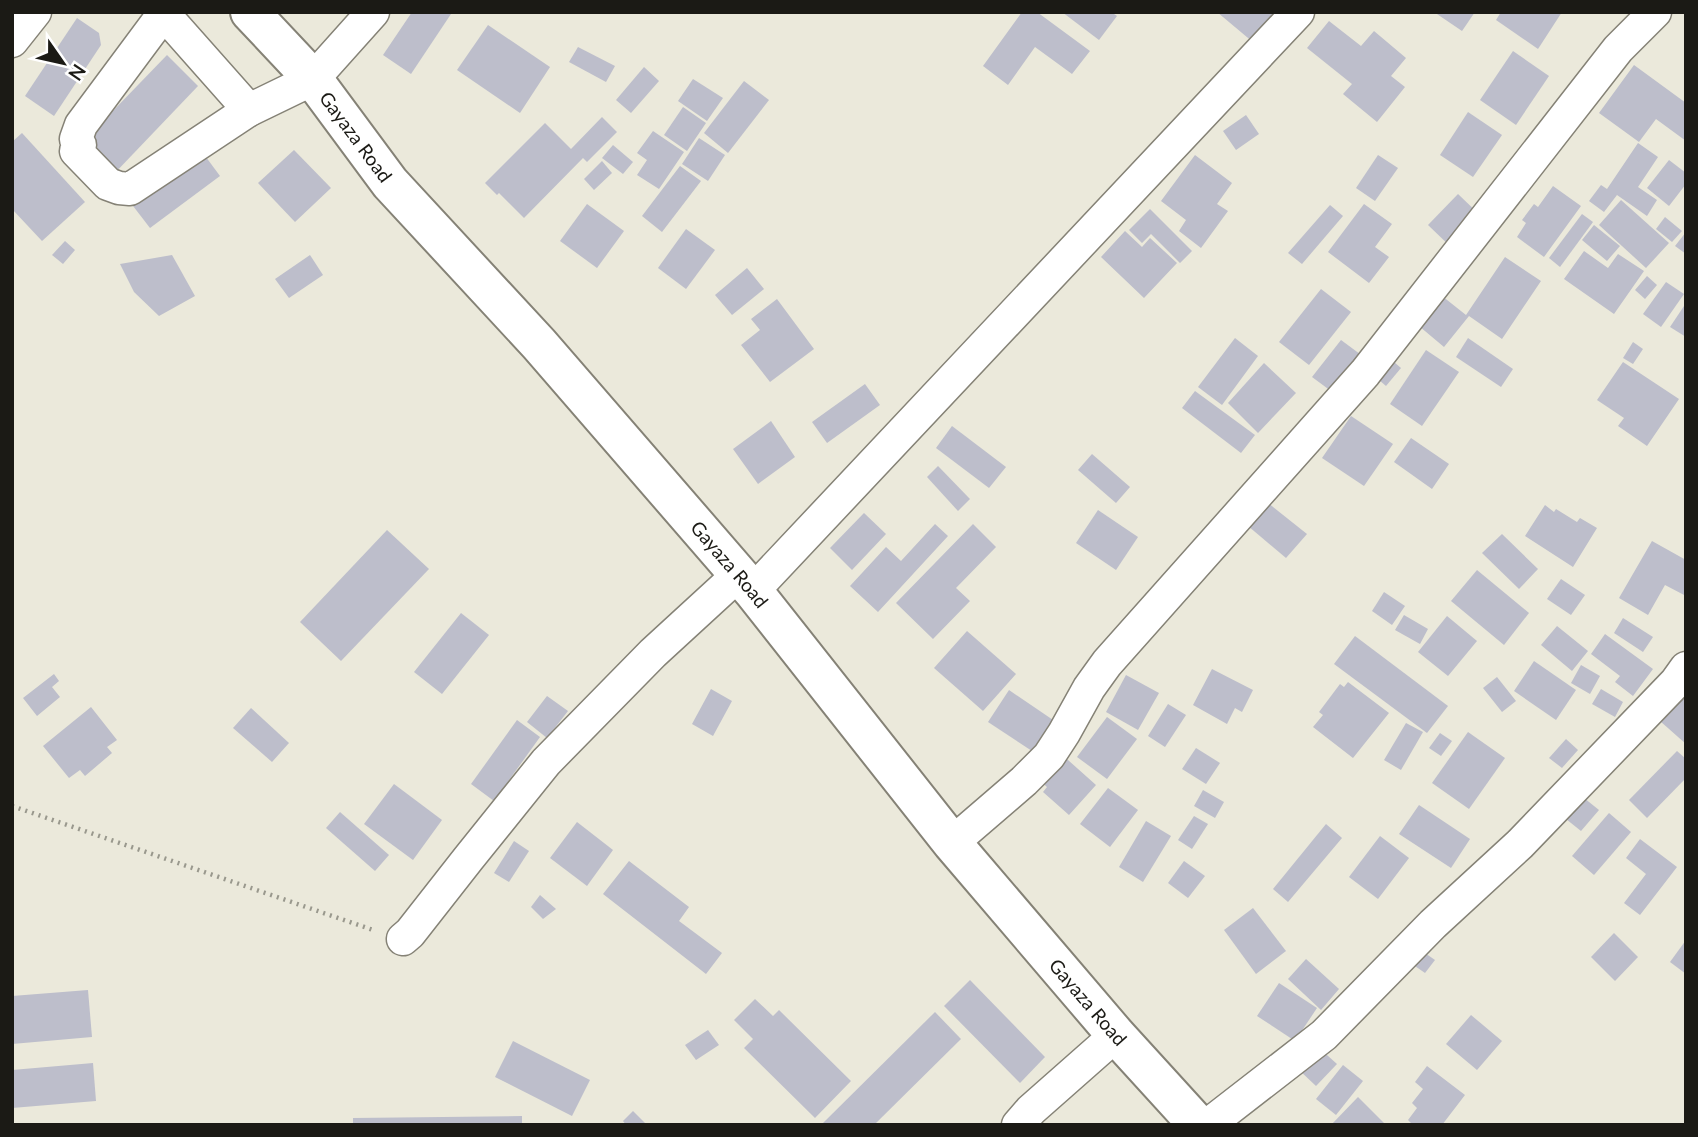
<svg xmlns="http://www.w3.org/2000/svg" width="1698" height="1137" viewBox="0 0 1698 1137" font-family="Lato,sans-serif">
  <rect width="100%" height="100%" fill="#ebe9db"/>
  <!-- building -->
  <g fill="#bdbecb">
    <path d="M412,12H449L451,14L411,74L383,55Z"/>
    <path d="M1022,12H1037L1090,51L1072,74L1035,47L1008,85L983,66Z"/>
    <path d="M1062,12H1111L1117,16L1099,40Z"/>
    <path d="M1217,12H1279L1254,43Z"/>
    <path d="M1434,12H1475L1462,31Z"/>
    <path d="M1501,12H1562L1538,49L1496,20Z"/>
    <path d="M77,18L99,33L101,45L54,116L25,96Z"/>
    <path d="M1329,21L1361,46L1374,31L1406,58L1391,76L1405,87L1377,122L1343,94L1352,84L1307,48Z"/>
    <path d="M488,25L550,67L520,113L457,70Z"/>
    <path d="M578,47L615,66L606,82L569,62Z"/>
    <path d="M1513,51L1549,76L1516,125L1480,100Z"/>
    <path d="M167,55L198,86L112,176L80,145Z"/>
    <path d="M1634,65L1686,103V141L1656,119L1639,142L1599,113Z"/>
    <path d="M644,67L659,81L631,113L616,100Z"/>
    <path d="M693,79L723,98L707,121L678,101Z"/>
    <path d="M744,81L769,100L728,153L704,133Z"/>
    <path d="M683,107L706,123L687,151L664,135Z"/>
    <path d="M1468,112L1502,135L1473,177L1440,155Z"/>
    <path d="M1246,115L1259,134L1236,150L1223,131Z"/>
    <path d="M602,117L617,132L587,162L583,158L524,218L499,193L497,195L485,183L545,123L571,149Z"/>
    <path d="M653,131L684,152L659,189L637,175L647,160L637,153Z"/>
    <path d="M22,133L85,202L42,241L12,209V142Z"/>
    <path d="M699,138L725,155L708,181L682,164Z"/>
    <path d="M1638,143L1658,157L1638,187L1657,200L1647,216L1617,195L1604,212L1589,201L1601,185L1607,189Z"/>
    <path d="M613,145L633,162L623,174L602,158Z"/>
    <path d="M200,149L220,176L150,228L130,202Z"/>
    <path d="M294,150L331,188L295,222L258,183Z"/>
    <path d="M1195,155L1232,183L1217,204L1228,211L1201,248L1179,231L1186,220L1161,201Z"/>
    <path d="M1378,155L1398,168L1375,201L1356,188Z"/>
    <path d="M1669,160L1686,173V184L1669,206L1647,188Z"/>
    <path d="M602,161L612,173L594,190L584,179Z"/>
    <path d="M680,166L701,181L662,232L642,216Z"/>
    <path d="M1553,186L1581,206L1544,257L1517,237L1526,223L1522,220L1534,204L1538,207Z"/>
    <path d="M1458,194L1483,218L1453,249L1428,225Z"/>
    <path d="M1621,200L1669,243L1646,268L1599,225Z"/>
    <path d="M587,204L624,231L597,268L560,241Z"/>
    <path d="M1364,204L1392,224L1375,247L1389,257L1369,283L1328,252Z"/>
    <path d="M1330,205L1343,216L1302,264L1288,253Z"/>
    <path d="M1150,209L1192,251L1180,263L1151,234L1142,243L1129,230Z"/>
    <path d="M1582,214L1593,222L1560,267L1549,258Z"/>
    <path d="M1665,217L1682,231L1672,242L1656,229Z"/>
    <path d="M1594,225L1620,246L1607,261L1582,240Z"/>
    <path d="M686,229L715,250L686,289L658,268Z"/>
    <path d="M1125,231L1142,247L1150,238L1177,263L1144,298L1101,257Z"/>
    <path d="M1686,232V254L1675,246Z"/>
    <path d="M65,241L75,250L63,264L52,255Z"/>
    <path d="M1584,251L1608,268L1618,254L1644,271L1614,314L1564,279Z"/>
    <path d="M172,255L195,296L159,316L134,292L120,264Z"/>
    <path d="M310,255L323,275L289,298L275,279Z"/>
    <path d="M1505,257L1541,281L1502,339L1469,316L1444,347L1413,321L1437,292L1466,315Z"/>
    <path d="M747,268L764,289L732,315L715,295Z"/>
    <path d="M1647,276L1657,285L1645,299L1635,290Z"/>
    <path d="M1666,282L1684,294L1661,327L1643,314Z"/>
    <path d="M1321,289L1351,312L1309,365L1279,342Z"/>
    <path d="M777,299L814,349L770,382L741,345L760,330L751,319Z"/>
    <path d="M1686,303V337L1670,327Z"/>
    <path d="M1235,338L1258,356L1222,405L1198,387Z"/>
    <path d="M1468,338L1513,369L1501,387L1456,357Z"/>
    <path d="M1341,340L1364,357L1335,394L1312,377Z"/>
    <path d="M1633,342L1643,349L1633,364L1623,358Z"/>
    <path d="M1426,350L1459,372L1422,426L1390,404Z"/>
    <path d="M1387,356L1401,368L1386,386L1372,374Z"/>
    <path d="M1623,362L1679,399L1647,446L1618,426L1624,418L1597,400Z"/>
    <path d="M1264,363L1296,393L1258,433L1228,403Z"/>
    <path d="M865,384L880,405L827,443L812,422Z"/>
    <path d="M1195,391L1255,435L1241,453L1182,408Z"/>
    <path d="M1351,416L1393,444L1364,486L1322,458Z"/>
    <path d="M771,421L795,457L758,484L733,449Z"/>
    <path d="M952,426L1006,467L989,488L936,448Z"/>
    <path d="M1411,438L1449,464L1432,489L1394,462Z"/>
    <path d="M1092,454L1130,487L1116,503L1078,470Z"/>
    <path d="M938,466L970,499L958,511L927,477Z"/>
    <path d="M1268,503L1307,534L1286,558L1248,526Z"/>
    <path d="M1545,505L1554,512L1556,509L1577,522L1580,518L1597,528L1573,567L1525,536Z"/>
    <path d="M1098,510L1138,537L1116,570L1076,543Z"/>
    <path d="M864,513L886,534L852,570L830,548Z"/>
    <path d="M935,524L948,536L878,612L850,586L886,547L901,561Z"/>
    <path d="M973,524L996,547L956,588L970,601L933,639L896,603Z"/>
    <path d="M387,530L429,569L341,661L300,622Z"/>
    <path d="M1502,534L1538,569L1519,589L1482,553Z"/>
    <path d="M1652,541L1686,560V596L1665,585L1648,615L1619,598Z"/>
    <path d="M1477,570L1529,613L1504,645L1451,601Z"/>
    <path d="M1561,579L1585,595L1571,615L1547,599Z"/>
    <path d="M1384,592L1405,606L1392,625L1372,611Z"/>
    <path d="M461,613L489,635L442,694L414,672Z"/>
    <path d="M1404,615L1428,629L1420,644L1395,630Z"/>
    <path d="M1447,616L1477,641L1448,676L1418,652Z"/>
    <path d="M1623,618L1653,637L1643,652L1614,633Z"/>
    <path d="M1557,626L1588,651L1572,671L1541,645Z"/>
    <path d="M967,631L1016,674L983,711L934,668Z"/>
    <path d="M1605,634L1653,669L1633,696L1615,682L1620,676L1591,654Z"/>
    <path d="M1355,636L1448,706L1427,733L1334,664Z"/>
    <path d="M1534,661L1576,690L1556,720L1514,691Z"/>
    <path d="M1581,665L1600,676L1590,694L1571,683Z"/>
    <path d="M1212,669L1253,690L1242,712L1235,708L1227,724L1193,705Z"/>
    <path d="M54,674L59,681L52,687L60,697L37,716L23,698Z"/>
    <path d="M1126,675L1159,693L1138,730L1106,712Z"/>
    <path d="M1497,677L1516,701L1502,712L1483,688Z"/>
    <path d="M1348,682L1389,713L1353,758L1313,727L1323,715L1319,712L1340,684L1344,687Z"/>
    <path d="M711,689L732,701L713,736L692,724Z"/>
    <path d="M1601,689L1623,702L1615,717L1592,704Z"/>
    <path d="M1009,690L1056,722L1035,753L988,722Z"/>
    <path d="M1686,691V744L1660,721Z"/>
    <path d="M547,696L568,711L547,738L527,722Z"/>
    <path d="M1168,704L1186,715L1165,747L1148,736Z"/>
    <path d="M91,707L117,740L107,747L112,753L85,776L80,770L69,778L43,746Z"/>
    <path d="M251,708L289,743L272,762L233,728Z"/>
    <path d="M1107,717L1137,739L1107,779L1077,757Z"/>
    <path d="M517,720L540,737L494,801L471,784Z"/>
    <path d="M1406,723L1423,732L1401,770L1384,760Z"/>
    <path d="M1468,732L1505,758L1469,809L1432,783Z"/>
    <path d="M1440,733L1452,741L1441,756L1429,748Z"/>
    <path d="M1566,739L1578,750L1562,768L1549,758Z"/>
    <path d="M1196,748L1220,763L1206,784L1182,769Z"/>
    <path d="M1677,751L1686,759V778L1647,818L1629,800Z"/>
    <path d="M1059,752L1096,785L1069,815L1043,792L1047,787L1037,778Z"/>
    <path d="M394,784L442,820L413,860L364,824Z"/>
    <path d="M1108,788L1138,810L1110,847L1080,824Z"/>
    <path d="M1203,790L1224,802L1215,818L1194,806Z"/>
    <path d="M1584,798L1599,810L1581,831L1566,819Z"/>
    <path d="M1419,805L1470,839L1451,868L1399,834Z"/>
    <path d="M340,812L389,855L375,871L326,828Z"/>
    <path d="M1609,813L1631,832L1594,875L1572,856Z"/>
    <path d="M1194,816L1208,824L1192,849L1178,840Z"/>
    <path d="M1146,821L1171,836L1143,882L1119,867Z"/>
    <path d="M577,822L613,850L587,886L550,858Z"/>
    <path d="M1326,824L1342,838L1288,902L1273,889Z"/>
    <path d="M1380,836L1409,858L1378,899L1349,877Z"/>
    <path d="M1640,839L1677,867L1640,915L1624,903L1646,874L1626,858Z"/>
    <path d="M514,841L529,851L509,882L494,873Z"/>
    <path d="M629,861L689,907L679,921L722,953L706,974L603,894Z"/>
    <path d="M1184,861L1205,876L1188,898L1168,883Z"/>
    <path d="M540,895L556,909L543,919L531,907Z"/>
    <path d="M1253,908L1286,951L1256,974L1224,930Z"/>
    <path d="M1614,933L1638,957L1615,981L1591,957Z"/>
    <path d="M1686,940V974L1670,962Z"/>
    <path d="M1422,951L1435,960L1425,973L1412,964Z"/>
    <path d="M1306,959L1339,989L1321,1010L1288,979Z"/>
    <path d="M970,980L1045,1057L1020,1083L944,1006Z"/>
    <path d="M1279,983L1317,1008L1295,1041L1257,1016Z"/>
    <path d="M88,990L92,1037L12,1044V996Z"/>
    <path d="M755,999L773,1016L779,1010L851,1081L815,1118L744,1048L753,1039L734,1020Z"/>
    <path d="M935,1012L961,1039L874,1125H821Z"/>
    <path d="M1471,1015L1502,1041L1477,1070L1446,1044Z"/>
    <path d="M708,1030L719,1045L696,1060L685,1045Z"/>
    <path d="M513,1041L590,1080L572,1116L495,1077Z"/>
    <path d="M1318,1047L1337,1064L1316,1086L1298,1069Z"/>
    <path d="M93,1063L96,1101L12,1108V1070Z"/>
    <path d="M1343,1065L1363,1081L1336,1115L1316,1099Z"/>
    <path d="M1427,1066L1465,1095L1442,1125H1413L1408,1120L1417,1108L1412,1103L1423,1089L1415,1082Z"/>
    <path d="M1358,1097L1386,1125H1331Z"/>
    <path d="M633,1111L647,1125H626L623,1121Z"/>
    <path d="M522,1116V1125H353V1118Z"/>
  </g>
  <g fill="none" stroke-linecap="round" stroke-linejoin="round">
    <defs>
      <g id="minor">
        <path d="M165,12L81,125L76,139L80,145L76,151L108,184L119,188L130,189L249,110L313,79L373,12"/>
        <path d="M164,14L249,110"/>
        <path d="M12,41L35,12"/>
        <path d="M753,591L1298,12"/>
        <path d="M952,843L1024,781L1049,756L1064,733L1089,688L1107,663L1365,373L1618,49L1655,12"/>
        <path d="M403,939L410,933L468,859L546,762L653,653L738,575"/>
        <path d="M1018,1125L1031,1110L1116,1035"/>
        <path d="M1208,1125L1324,1035L1433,924L1520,844L1676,682L1686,668"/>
      </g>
      <g id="major">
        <path id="s1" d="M250,12L313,79L390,183L539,344L753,591L952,843L1116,1035L1198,1125"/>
      </g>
    </defs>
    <!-- minor casing -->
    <use href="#minor" stroke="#858276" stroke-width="35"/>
    <!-- major casing -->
    <use href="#major" stroke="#858276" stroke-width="42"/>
    <!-- path -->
    <path stroke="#99988d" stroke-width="4.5" stroke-dasharray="2 5" stroke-linecap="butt" d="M12,806L376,931"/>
    <!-- minor -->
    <use href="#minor" stroke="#fff" stroke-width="32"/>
    <!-- major -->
    <use href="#major" stroke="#fff" stroke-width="38"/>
  </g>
  <g text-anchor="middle" stroke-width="5" stroke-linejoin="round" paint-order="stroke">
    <!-- street labels -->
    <g font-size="19" fill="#1b1a15" stroke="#fff">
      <text dy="7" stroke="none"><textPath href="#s1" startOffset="164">Gayaza Road</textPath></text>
      <text dy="7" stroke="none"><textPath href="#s1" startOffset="732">Gayaza Road</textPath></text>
      <text dy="7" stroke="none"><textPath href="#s1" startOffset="1298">Gayaza Road</textPath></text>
    </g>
  </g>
  <!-- border -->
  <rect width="1698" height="1137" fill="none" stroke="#1b1a15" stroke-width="28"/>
  <!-- north arrow -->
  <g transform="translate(63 63) rotate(124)" stroke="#ffffff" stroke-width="5" paint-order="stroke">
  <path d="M0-5L12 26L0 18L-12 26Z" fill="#1b1a15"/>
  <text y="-10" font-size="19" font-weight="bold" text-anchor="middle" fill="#1b1a15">N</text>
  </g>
</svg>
